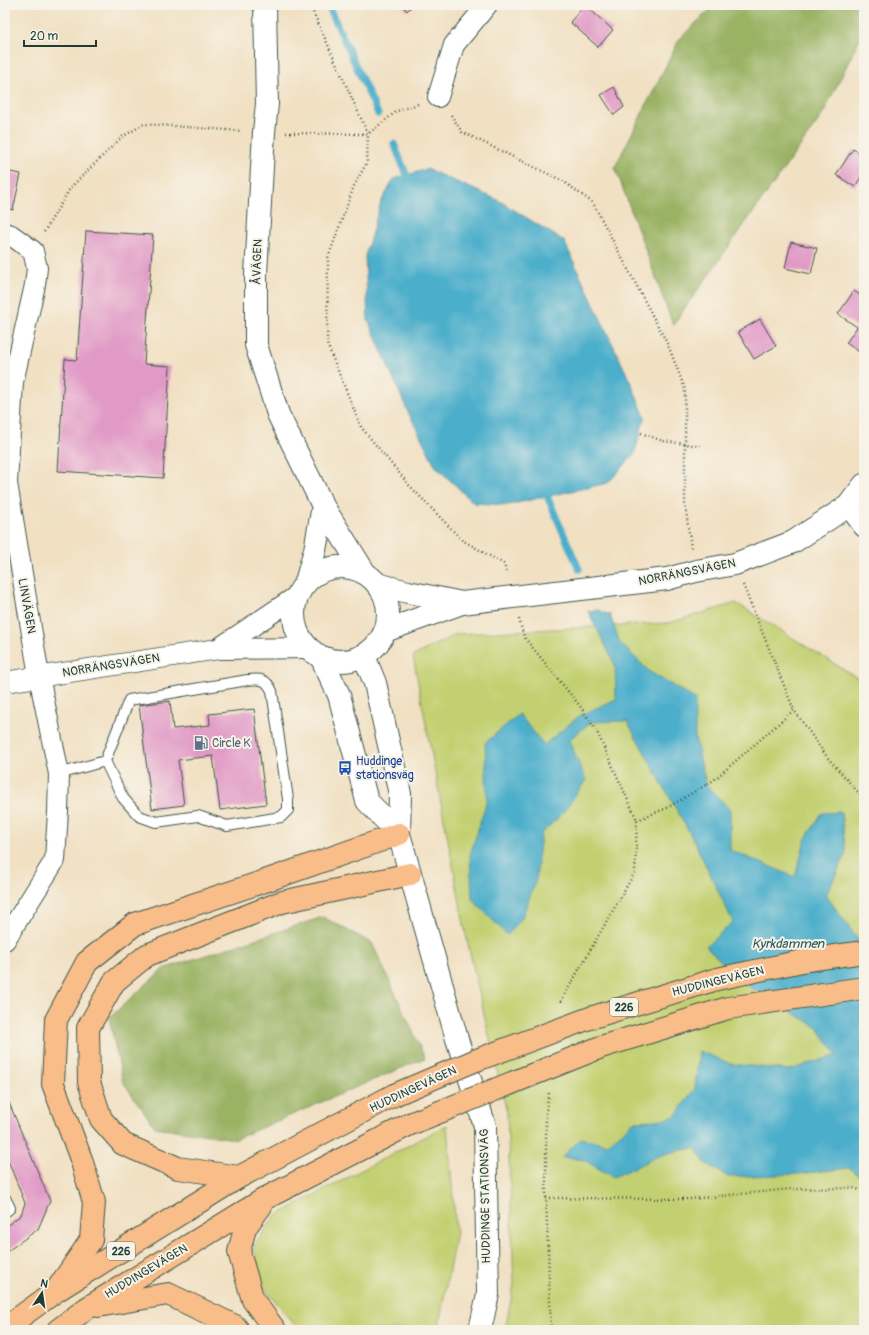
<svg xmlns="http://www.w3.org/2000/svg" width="869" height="1335" viewBox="0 0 869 1335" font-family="Pangolin,sans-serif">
  <rect width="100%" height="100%" fill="#f7f3e8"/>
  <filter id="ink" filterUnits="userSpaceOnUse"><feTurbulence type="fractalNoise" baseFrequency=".025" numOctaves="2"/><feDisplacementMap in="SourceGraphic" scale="8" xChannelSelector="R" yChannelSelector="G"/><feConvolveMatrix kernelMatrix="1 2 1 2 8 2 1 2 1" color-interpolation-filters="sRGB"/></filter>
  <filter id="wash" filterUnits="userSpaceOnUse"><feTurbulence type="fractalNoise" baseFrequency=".012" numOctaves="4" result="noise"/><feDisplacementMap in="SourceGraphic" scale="16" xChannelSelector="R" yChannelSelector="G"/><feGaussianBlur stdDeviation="0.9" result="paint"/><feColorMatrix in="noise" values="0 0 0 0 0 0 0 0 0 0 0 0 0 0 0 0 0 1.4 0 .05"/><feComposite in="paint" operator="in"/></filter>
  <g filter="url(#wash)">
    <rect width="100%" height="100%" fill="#f1e0c2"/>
    <!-- green -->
    <g fill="#c3d071" stroke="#718652">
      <path d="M736,603L864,682V1330H505L514,1284L507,1114L467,940L413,656L456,634L669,623Z"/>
      <path d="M447,1125L456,1232L438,1330H299L261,1284L254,1246L275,1216Z"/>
    </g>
    <!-- forest -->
    <g fill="#9ab263" stroke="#5c784c">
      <path d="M715,5H864V30L823,114L673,325L615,167L680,38Z"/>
      <path d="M323,917L372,943L425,1058L235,1139L155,1127L123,1082L109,1018L163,969Z"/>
    </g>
    <!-- water -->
    <g fill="#4caecb" stroke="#367680">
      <path d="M427,169L498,200L564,241L630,381L645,417L634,455L608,483L508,505L474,503L436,467L407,410L368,320L365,256L381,202L394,179Z"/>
      <path d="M598,610L610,615L620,643L650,672L695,699V737L706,784L730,810V850L795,877L806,838L822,813L841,812L846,854L826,895L858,940L864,938V1179L849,1168L799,1174L728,1177L705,1163L695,1148C679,1150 664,1153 650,1160C637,1166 627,1172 613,1177L584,1160L562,1157L581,1138L607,1144L635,1121L658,1120L675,1116L695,1088L699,1051L731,1064L790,1070L837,1055L817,1027L740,981L706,946L733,922L694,841L627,721L591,722L569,740L586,780L562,814L541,834L536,880L522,918L507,935L472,899L470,855L487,800L485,743L519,714L544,745L579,716L616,699L615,665L588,611Z"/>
    </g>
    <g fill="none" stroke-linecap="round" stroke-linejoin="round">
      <!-- stream -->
      <g stroke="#4caecb" stroke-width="7">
        <path d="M328,5L378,114"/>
        <path d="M394,144L410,183"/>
        <path d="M544,489L579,569"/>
      </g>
    </g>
    <g id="blocks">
      <!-- building -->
      <g fill="#e19ac6">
        <path d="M402,5H413L407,11Z"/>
        <path d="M585,5L613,30L598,47L570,22Z"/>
        <path d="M614,87L624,107L614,115L601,95Z"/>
        <path d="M853,149L864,156V172L855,187L836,175Z"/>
        <path d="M5,171L21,174L13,210L5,208Z"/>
        <path d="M86,231L153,235L144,364L170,366L163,478L58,471L65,359L77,360Z"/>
        <path d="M791,242L817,248L811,274L785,268Z"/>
        <path d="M854,291L864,298V355L846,343L857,327L838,314Z"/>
        <path d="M760,319L776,346L754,359L738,332Z"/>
        <path d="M170,701L173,729L210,725L209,714L254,709L266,804L220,810L213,756L178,760L184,805L152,809L139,705Z"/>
        <path d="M5,1093L50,1201L38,1229L5,1253V1227L21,1215L25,1203L5,1153Z"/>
      </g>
    </g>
  </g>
  <g filter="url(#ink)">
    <use href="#blocks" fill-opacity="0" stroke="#3e5549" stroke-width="1"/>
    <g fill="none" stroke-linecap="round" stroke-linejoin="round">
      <defs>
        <g id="service">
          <path d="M59,774L105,761L123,798L139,816L156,822L198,816L227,826L281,817L288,810V799L272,691C266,678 260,679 248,680L129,700L105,761"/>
          <path d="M5,1198L10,1208L5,1212"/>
        </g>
        <g id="minor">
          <path d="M438,97L454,45L487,5"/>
          <path d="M5,233L11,235L33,251L37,268L35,285L13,382L7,483L39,676L59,774L58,812L55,860L5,940"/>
          <path d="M848,506L864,527"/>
          <path d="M218,649L297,596"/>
          <path d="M5,682L218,649L307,648"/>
        </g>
        <g id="tertiary">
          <path d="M265,5L267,104L264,132L256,274V345L278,414L323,506L365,573"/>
          <circle cx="341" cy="614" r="47"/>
          <path d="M306,582L315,550L323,506"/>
          <path d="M377,584L408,592L462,603"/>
          <path d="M385,631L462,603L667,579L696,571L735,564L793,542L848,506L864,485"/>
          <path d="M364,656L375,683L400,794L399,834L457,1039L485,1126L488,1294L480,1330"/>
          <path d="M321,657L339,695L367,801L399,834"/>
        </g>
        <g id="primary">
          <path d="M239,1177L178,1168L123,1144L101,1119L89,1082L88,1028L114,982L147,955L282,902L410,874"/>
          <path d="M261,1206L245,1228L239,1252L253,1300L275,1330"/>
          <path d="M56,1291L91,1240L94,1202L81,1159L53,1084L56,1020L87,962L135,924L268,880L399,834"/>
          <path d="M98,1306L168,1294L235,1326L238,1330"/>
          <path d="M5,1328L56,1291L239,1177L394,1095"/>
          <path d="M58,1330L87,1308L266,1198L410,1124"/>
        </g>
      </defs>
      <!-- service casing -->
      <use href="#service" stroke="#3e5549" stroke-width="12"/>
      <!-- minor casing -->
      <use href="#minor" stroke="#3e5549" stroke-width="22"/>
      <!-- tertiary casing -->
      <use href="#tertiary" stroke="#3e5549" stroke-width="24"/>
      <!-- primary casing -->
      <use href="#primary" stroke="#3e5549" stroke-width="24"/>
      <!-- path -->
      <g stroke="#3e5549" stroke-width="2.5" stroke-dasharray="1 3" stroke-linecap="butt">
        <path d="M310,5L368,134L367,162L354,186L328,258L327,344L361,427L409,485L462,540L504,564L507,574"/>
        <path d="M451,115L462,132L563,181L593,203L668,345L685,389V503L691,548"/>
        <path d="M286,133L368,134L397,111L418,104"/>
        <path d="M44,232L71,187L122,137L144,124L242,131"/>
        <path d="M641,433L663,441L700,446"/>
        <path d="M743,585L794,710"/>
        <path d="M519,619L524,637L580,706L597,732L637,820L635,872L561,1001V1005"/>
        <path d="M637,820L667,808L714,780L794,710L827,757L864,799"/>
        <path d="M549,1093L546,1111V1198L551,1330"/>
        <path d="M546,1198L690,1199L791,1189L853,1188L864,1191"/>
      </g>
      <!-- service -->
      <use href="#service" stroke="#fff" stroke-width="10"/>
      <!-- minor -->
      <use href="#minor" stroke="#fff" stroke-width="20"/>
      <!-- tertiary -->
      <use href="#tertiary" stroke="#fff" stroke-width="22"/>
      <!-- primary -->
      <use href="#primary" stroke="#f8bd89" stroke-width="22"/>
      <defs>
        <g id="primary-bridge">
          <path d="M394,1095L474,1061L590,1018L717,979L807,960L864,952"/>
          <path d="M410,1124L601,1047L728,1008L864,988"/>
        </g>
      </defs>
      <!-- primary-bridge casing -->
      <use href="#primary-bridge" stroke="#3e5549" stroke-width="24" stroke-linecap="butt"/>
      <!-- primary-bridge -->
      <use href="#primary-bridge" stroke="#f8bd89" stroke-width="22"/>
    </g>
  </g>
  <!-- icons -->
  <defs>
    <symbol id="fuel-bare" viewBox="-9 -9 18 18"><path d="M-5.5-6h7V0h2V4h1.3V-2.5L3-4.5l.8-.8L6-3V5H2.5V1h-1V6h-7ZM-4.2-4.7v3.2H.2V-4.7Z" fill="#5c6f8a" stroke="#f7f3e8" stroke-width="2.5" paint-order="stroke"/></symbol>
    <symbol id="bus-bare" viewBox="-9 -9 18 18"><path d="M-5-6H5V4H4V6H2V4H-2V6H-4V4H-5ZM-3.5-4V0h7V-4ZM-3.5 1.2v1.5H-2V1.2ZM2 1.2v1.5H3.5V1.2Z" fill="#1a4fb4" stroke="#f7f3e8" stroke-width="2.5" paint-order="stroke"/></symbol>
  </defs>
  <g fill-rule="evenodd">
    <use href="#fuel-bare" x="191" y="733" width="20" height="20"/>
    <use href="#bus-bare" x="335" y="758" width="20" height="20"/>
  </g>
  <g text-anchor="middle" stroke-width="4" stroke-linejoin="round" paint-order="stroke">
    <!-- shield labels -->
    <g fill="#f7f3e8" stroke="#60746a" stroke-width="1">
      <rect x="610" y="998" width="28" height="18" rx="3"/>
      <rect x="107" y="1242" width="28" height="18" rx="3"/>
    </g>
    <g font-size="11" font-weight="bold" fill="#1f3d34">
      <text x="624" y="1011">226</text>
      <text x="121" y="1255">226</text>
    </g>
    <!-- street labels -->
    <g font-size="12" fill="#1f3d34" stroke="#f7f3e8">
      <text transform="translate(257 262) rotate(-88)" y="4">ÅVÄGEN</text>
      <text transform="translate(687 572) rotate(-11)" y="4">NORRÄNGSVÄGEN</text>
      <text transform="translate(27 606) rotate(80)" y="4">LINVÄGEN</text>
      <text transform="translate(111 665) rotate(-9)" y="4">NORRÄNGSVÄGEN</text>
      <text transform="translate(718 981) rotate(-14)" y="4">HUDDINGEVÄGEN</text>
      <text transform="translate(413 1089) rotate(-25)" y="4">HUDDINGEVÄGEN</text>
      <text transform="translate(485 1196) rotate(-91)" y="4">HUDDINGE STATIONSVÄG</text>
      <text transform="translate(146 1271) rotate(-31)" y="4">HUDDINGEVÄGEN</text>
    </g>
    <!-- service labels -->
    <g font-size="12" fill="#4e5e75" stroke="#f7f3e8" text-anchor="start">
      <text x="212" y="747">Circle K</text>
    </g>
    <!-- transit labels -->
    <g font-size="12" fill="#164399" stroke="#f7f3e8" text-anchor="start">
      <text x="356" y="765">Huddinge<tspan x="356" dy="14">stationsväg</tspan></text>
    </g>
    <!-- water labels -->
    <g font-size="13" font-style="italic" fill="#2a595a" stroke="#f7f3e8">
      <text x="788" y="948">Kyrkdammen</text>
    </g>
  </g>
  <!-- margin -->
  <rect width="869" height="1335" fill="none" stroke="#f7f3e8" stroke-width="20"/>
  <!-- north arrow -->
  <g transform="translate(42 1293) rotate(13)" stroke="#f7f3e8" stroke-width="3" paint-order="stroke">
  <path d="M0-3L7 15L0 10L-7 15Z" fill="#1f3d34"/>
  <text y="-6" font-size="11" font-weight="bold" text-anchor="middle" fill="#1f3d34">N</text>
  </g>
  <!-- scale -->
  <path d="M24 40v6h72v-6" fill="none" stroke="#1f3d34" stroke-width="2"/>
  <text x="30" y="40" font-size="12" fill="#1f3d34" stroke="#f7f3e8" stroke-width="3" paint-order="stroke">20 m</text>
</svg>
